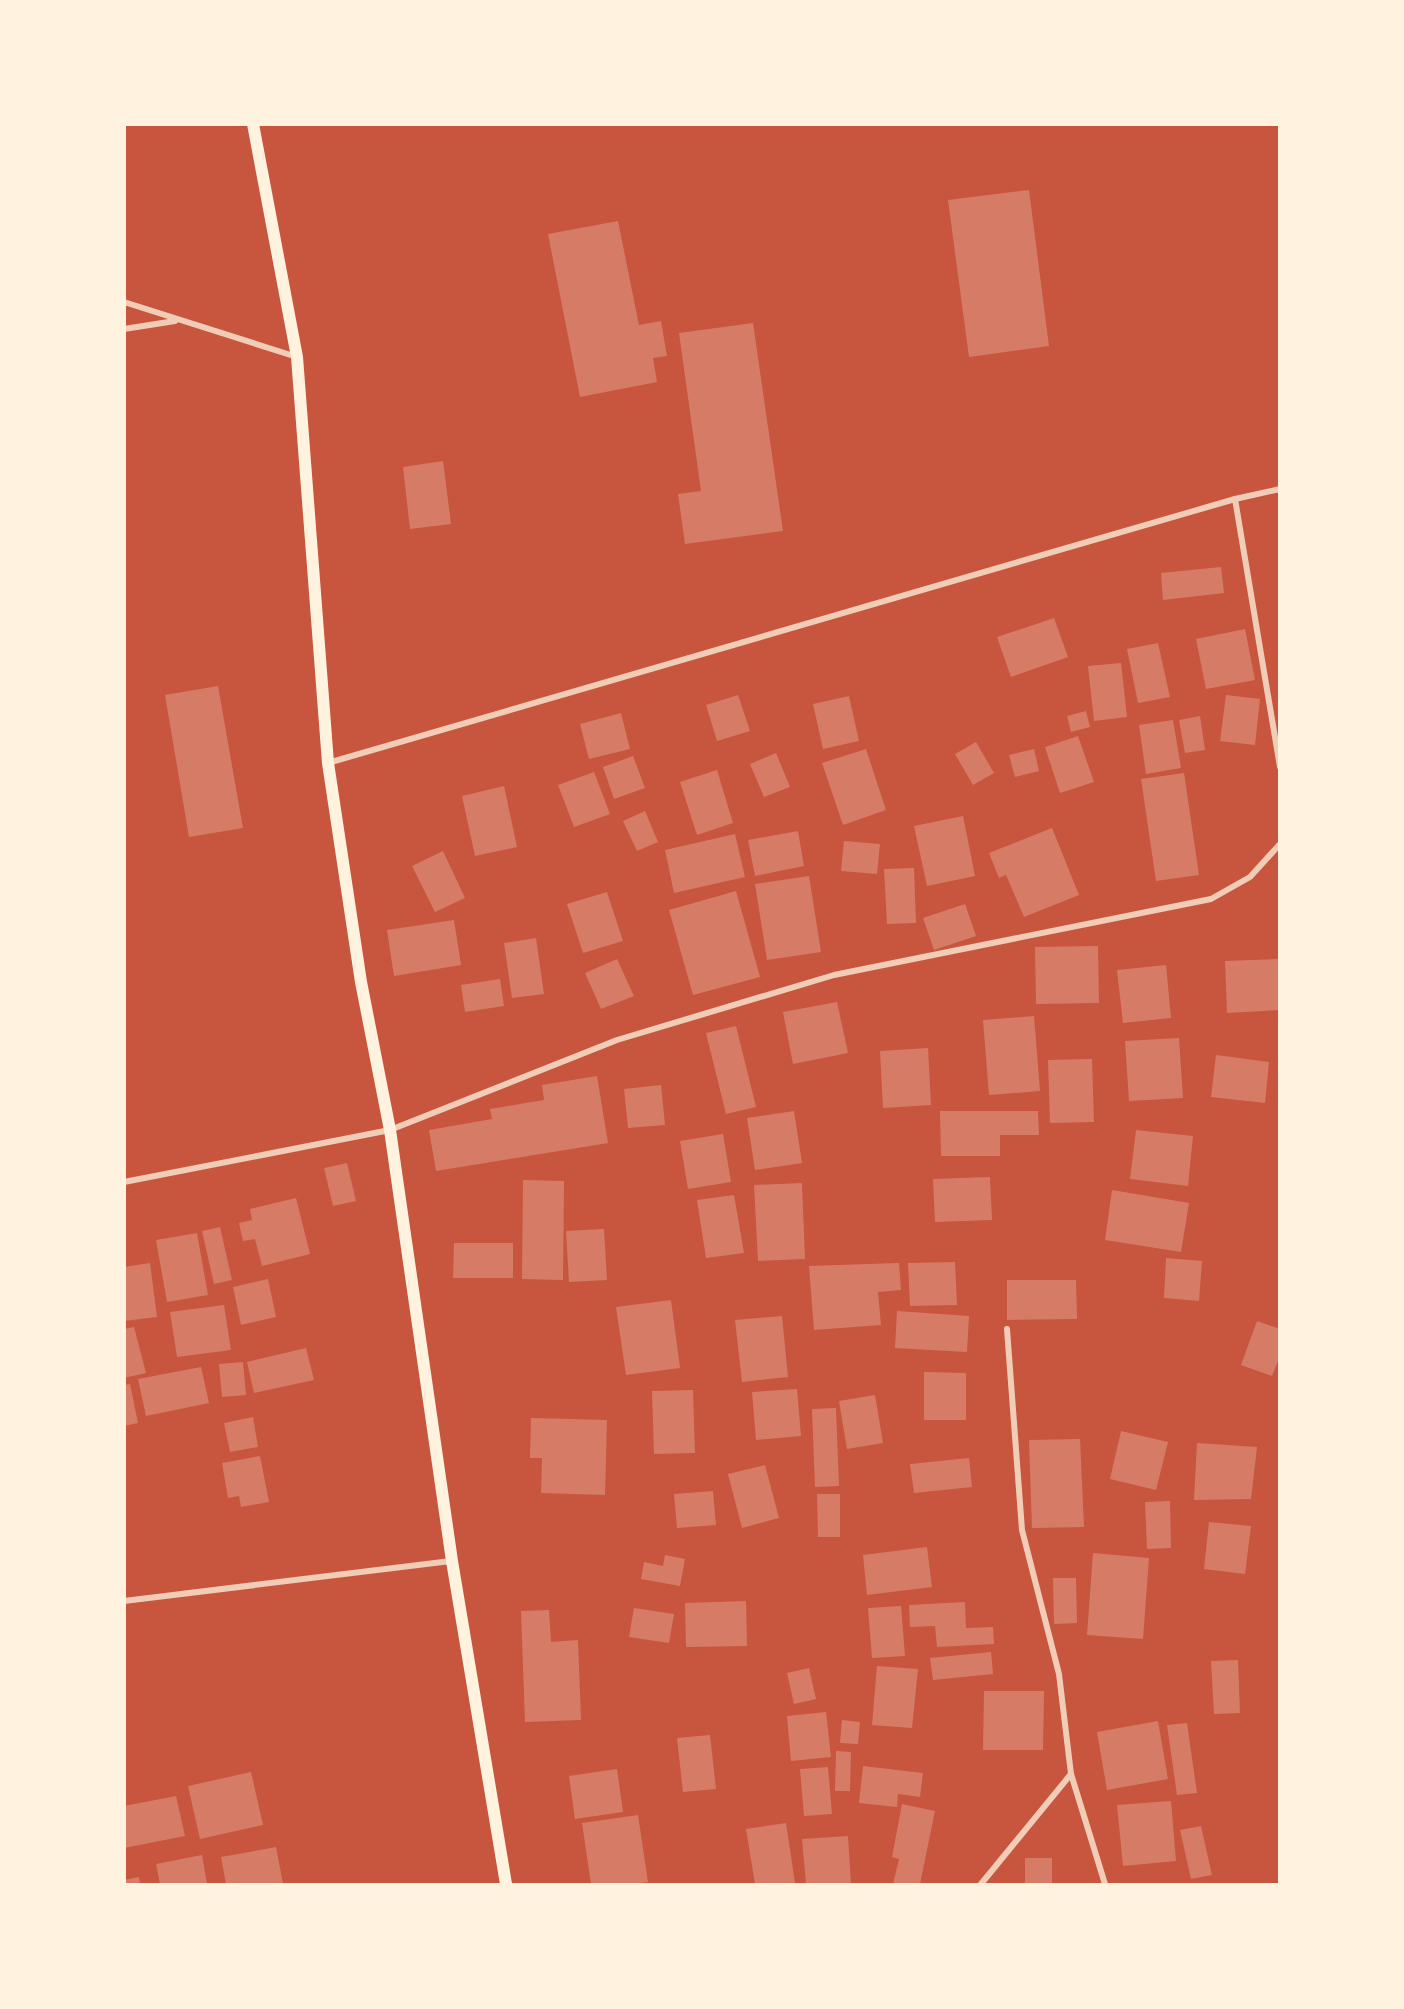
<svg xmlns="http://www.w3.org/2000/svg" width="1404" height="2009" viewBox="0 0 1404 2009" font-family="'IBM Plex Sans',sans-serif">
  <rect width="100%" height="100%" fill="#c8553d"/>
  <!-- building -->
  <g fill="#d67c66">
    <path d="M1029,190L1049,346L969,357L948,200Z"/>
    <path d="M618,221L639,325L661,321L667,356L653,358L657,382L580,397L548,234Z"/>
    <path d="M753,323L783,531L685,544L678,494L701,491L679,333Z"/>
    <path d="M443,461L451,524L410,529L403,467Z"/>
    <path d="M1221,567L1224,593L1163,600L1161,573Z"/>
    <path d="M1054,618L1068,657L1011,677L997,637Z"/>
    <path d="M1245,629L1255,680L1206,689L1196,639Z"/>
    <path d="M1158,643L1170,697L1138,703L1127,649Z"/>
    <path d="M1121,663L1127,717L1094,721L1088,666Z"/>
    <path d="M218,686L243,828L189,837L165,695Z"/>
    <path d="M738,695L750,731L717,741L706,705Z"/>
    <path d="M1226,695L1260,699L1255,745L1220,741Z"/>
    <path d="M849,696L859,741L823,749L813,704Z"/>
    <path d="M1086,711L1090,727L1071,732L1067,716Z"/>
    <path d="M621,713L630,749L589,759L580,724Z"/>
    <path d="M1200,716L1205,750L1185,753L1179,720Z"/>
    <path d="M1173,720L1181,768L1146,774L1139,725Z"/>
    <path d="M1078,736L1094,782L1060,793L1045,747Z"/>
    <path d="M976,742L994,773L973,785L955,754Z"/>
    <path d="M866,749L886,810L843,825L822,763Z"/>
    <path d="M1034,749L1039,771L1015,777L1009,755Z"/>
    <path d="M776,753L790,787L764,797L750,764Z"/>
    <path d="M633,756L645,788L614,799L603,767Z"/>
    <path d="M717,770L733,823L697,835L680,782Z"/>
    <path d="M594,772L610,814L574,827L558,785Z"/>
    <path d="M1184,773L1199,875L1156,881L1141,779Z"/>
    <path d="M504,786L517,847L475,856L462,796Z"/>
    <path d="M645,811L658,842L637,851L623,821Z"/>
    <path d="M963,816L975,876L927,886L914,826Z"/>
    <path d="M1052,828L1079,895L1024,917L1006,875L999,878L989,853Z"/>
    <path d="M798,831L804,866L755,876L748,840Z"/>
    <path d="M735,834L745,877L674,893L665,850Z"/>
    <path d="M844,841L880,844L877,874L841,871Z"/>
    <path d="M443,851L465,898L435,912L412,866Z"/>
    <path d="M914,868L916,923L887,924L884,869Z"/>
    <path d="M809,876L821,952L767,960L755,884Z"/>
    <path d="M736,891L760,977L693,995L669,910Z"/>
    <path d="M607,892L623,941L583,953L567,904Z"/>
    <path d="M965,904L976,936L934,950L923,918Z"/>
    <path d="M454,920L461,965L394,976L387,930Z"/>
    <path d="M536,938L544,994L512,998L504,943Z"/>
    <path d="M1098,946L1099,1003L1036,1004L1035,947Z"/>
    <path d="M617,959L634,996L601,1009L585,973Z"/>
    <path d="M1278,959L1280,1010L1227,1013L1225,961Z"/>
    <path d="M1166,965L1171,1018L1123,1023L1117,970Z"/>
    <path d="M500,979L504,1006L465,1012L461,985Z"/>
    <path d="M837,1002L848,1053L793,1064L783,1012Z"/>
    <path d="M1034,1016L1040,1091L989,1095L983,1020Z"/>
    <path d="M736,1026L756,1107L726,1114L706,1033Z"/>
    <path d="M1179,1038L1183,1098L1129,1101L1125,1041Z"/>
    <path d="M928,1048L931,1105L883,1108L880,1051Z"/>
    <path d="M1216,1055L1269,1062L1265,1103L1211,1097Z"/>
    <path d="M1092,1059L1094,1122L1050,1123L1048,1060Z"/>
    <path d="M597,1076L608,1143L436,1171L429,1130L492,1119L490,1109L544,1100L542,1085Z"/>
    <path d="M661,1085L665,1125L628,1128L624,1089Z"/>
    <path d="M794,1111L802,1163L755,1170L747,1118Z"/>
    <path d="M940,1111H1038L1039,1135H1000V1156H941Z"/>
    <path d="M1136,1130L1193,1136L1188,1186L1130,1179Z"/>
    <path d="M723,1134L731,1182L688,1189L680,1141Z"/>
    <path d="M347,1163L356,1201L333,1206L324,1168Z"/>
    <path d="M990,1177L992,1220L935,1222L933,1179Z"/>
    <path d="M523,1180L564,1181L563,1280L522,1279Z"/>
    <path d="M802,1183L805,1259L758,1261L754,1185Z"/>
    <path d="M1112,1190L1189,1203L1181,1252L1105,1240Z"/>
    <path d="M734,1195L744,1253L706,1258L697,1200Z"/>
    <path d="M296,1198L310,1254L262,1266L255,1239L243,1241L239,1223L252,1220L250,1209Z"/>
    <path d="M220,1227L232,1280L214,1284L202,1231Z"/>
    <path d="M604,1229L607,1280L569,1282L566,1231Z"/>
    <path d="M197,1233L208,1295L167,1302L156,1240Z"/>
    <path d="M454,1243H513V1278H453Z"/>
    <path d="M1166,1258L1202,1261L1199,1301L1164,1298Z"/>
    <path d="M955,1262L957,1305L910,1306L908,1263Z"/>
    <path d="M150,1263L157,1317L124,1321V1267Z"/>
    <path d="M899,1263L901,1290L878,1292L881,1325L814,1330L809,1266Z"/>
    <path d="M268,1279L276,1317L241,1325L233,1287Z"/>
    <path d="M1007,1280H1076L1077,1319L1007,1320Z"/>
    <path d="M671,1300L680,1368L626,1375L616,1307Z"/>
    <path d="M224,1305L231,1350L177,1357L170,1312Z"/>
    <path d="M897,1311L969,1316L967,1352L895,1348Z"/>
    <path d="M782,1316L788,1377L742,1382L735,1320Z"/>
    <path d="M1257,1321L1280,1329V1356L1272,1376L1241,1365Z"/>
    <path d="M134,1327L146,1373L124,1378V1329Z"/>
    <path d="M306,1348L314,1380L254,1393L247,1362Z"/>
    <path d="M243,1362L246,1395L222,1397L219,1364Z"/>
    <path d="M201,1367L209,1403L146,1416L138,1379Z"/>
    <path d="M924,1372L966,1373V1420H924Z"/>
    <path d="M130,1384L138,1423L124,1426V1385Z"/>
    <path d="M797,1389L801,1436L756,1440L752,1392Z"/>
    <path d="M693,1390L695,1453L654,1454L652,1391Z"/>
    <path d="M875,1395L883,1443L847,1449L839,1401Z"/>
    <path d="M836,1408L839,1486L815,1487L812,1409Z"/>
    <path d="M253,1417L258,1447L230,1452L224,1423Z"/>
    <path d="M531,1418L607,1420L605,1495L541,1493L542,1458H530Z"/>
    <path d="M1121,1431L1168,1442L1156,1490L1110,1479Z"/>
    <path d="M1080,1439L1084,1527L1032,1528L1029,1440Z"/>
    <path d="M1197,1443L1257,1447L1251,1499L1194,1500Z"/>
    <path d="M260,1456L269,1502L241,1507L239,1496L228,1498L222,1463Z"/>
    <path d="M969,1458L972,1487L914,1493L910,1464Z"/>
    <path d="M765,1465L779,1518L742,1528L728,1474Z"/>
    <path d="M713,1491L716,1525L677,1528L674,1494Z"/>
    <path d="M817,1494H840V1537H818Z"/>
    <path d="M1170,1501L1171,1548L1147,1549L1145,1502Z"/>
    <path d="M1209,1522L1251,1526L1245,1574L1204,1569Z"/>
    <path d="M927,1547L932,1587L867,1595L863,1555Z"/>
    <path d="M1093,1553L1149,1558L1143,1639L1087,1635Z"/>
    <path d="M665,1555L685,1559L680,1586L641,1579L644,1562L663,1566Z"/>
    <path d="M1053,1578H1076L1077,1623L1054,1624Z"/>
    <path d="M746,1601L747,1646L686,1647L685,1603Z"/>
    <path d="M965,1602L966,1628L993,1627L994,1644L937,1647L935,1626L910,1627L909,1605Z"/>
    <path d="M901,1606L905,1656L872,1658L868,1608Z"/>
    <path d="M634,1608L674,1614L669,1643L629,1637Z"/>
    <path d="M549,1610L551,1642L578,1640L581,1720L525,1722L521,1611Z"/>
    <path d="M991,1652L993,1674L933,1680L930,1658Z"/>
    <path d="M1238,1660L1240,1713L1214,1714L1211,1661Z"/>
    <path d="M877,1666L918,1669L912,1728L872,1725Z"/>
    <path d="M809,1668L816,1699L794,1704L787,1673Z"/>
    <path d="M984,1691H1044L1043,1750H983Z"/>
    <path d="M826,1712L831,1757L791,1761L787,1716Z"/>
    <path d="M842,1720L860,1722L858,1744L840,1743Z"/>
    <path d="M1158,1721L1168,1779L1107,1790L1097,1732Z"/>
    <path d="M1187,1723L1197,1793L1177,1795L1167,1725Z"/>
    <path d="M710,1735L716,1789L683,1792L677,1738Z"/>
    <path d="M836,1751L851,1752L850,1791H835Z"/>
    <path d="M863,1766L923,1773L920,1797L898,1794L897,1807L859,1803Z"/>
    <path d="M828,1767L832,1814L804,1816L800,1769Z"/>
    <path d="M617,1769L623,1812L575,1819L569,1776Z"/>
    <path d="M251,1772L263,1825L200,1839L188,1786Z"/>
    <path d="M176,1796L185,1836L124,1848V1806Z"/>
    <path d="M1171,1801L1176,1861L1123,1866L1117,1805Z"/>
    <path d="M902,1804L935,1811L920,1884H893L899,1859L892,1857Z"/>
    <path d="M638,1815L648,1882L633,1884H591L582,1823Z"/>
    <path d="M786,1823L795,1883L755,1884L746,1829Z"/>
    <path d="M1201,1826L1212,1875L1191,1879L1180,1830Z"/>
    <path d="M848,1836L851,1884H806L802,1839Z"/>
    <path d="M276,1847L283,1884H226L221,1857Z"/>
    <path d="M202,1855L207,1884H160L156,1864Z"/>
    <rect x="1025" y="1858" width="27" height="26"/>
    <path d="M139,1877L140,1884H124V1880Z"/>
  </g>
  <g fill="none" stroke-linecap="round" stroke-linejoin="round">
    <!-- minor -->
    <g stroke="#f1ccb7" stroke-width="6">
      <path d="M124,302L297,357"/>
      <path d="M124,329L175,321"/>
      <path d="M1235,499L1280,767"/>
      <path d="M328,763L1235,499L1280,489"/>
      <path d="M124,1182L390,1130L617,1040L834,975L1211,899L1250,877L1280,844"/>
      <path d="M1007,1329L1022,1530L1059,1674L1071,1774L1105,1884"/>
      <path d="M124,1601L451,1561"/>
      <path d="M981,1884L1071,1774"/>
    </g>
    <!-- secondary -->
    <path stroke="#fff3e0" stroke-width="12" d="M253,124L297,357L328,763L361,982L390,1130L452,1561L506,1884"/>
  </g>
  <!-- border -->
  <rect width="1404" height="2009" fill="none" stroke="#fff3e0" stroke-width="252"/>
</svg>
